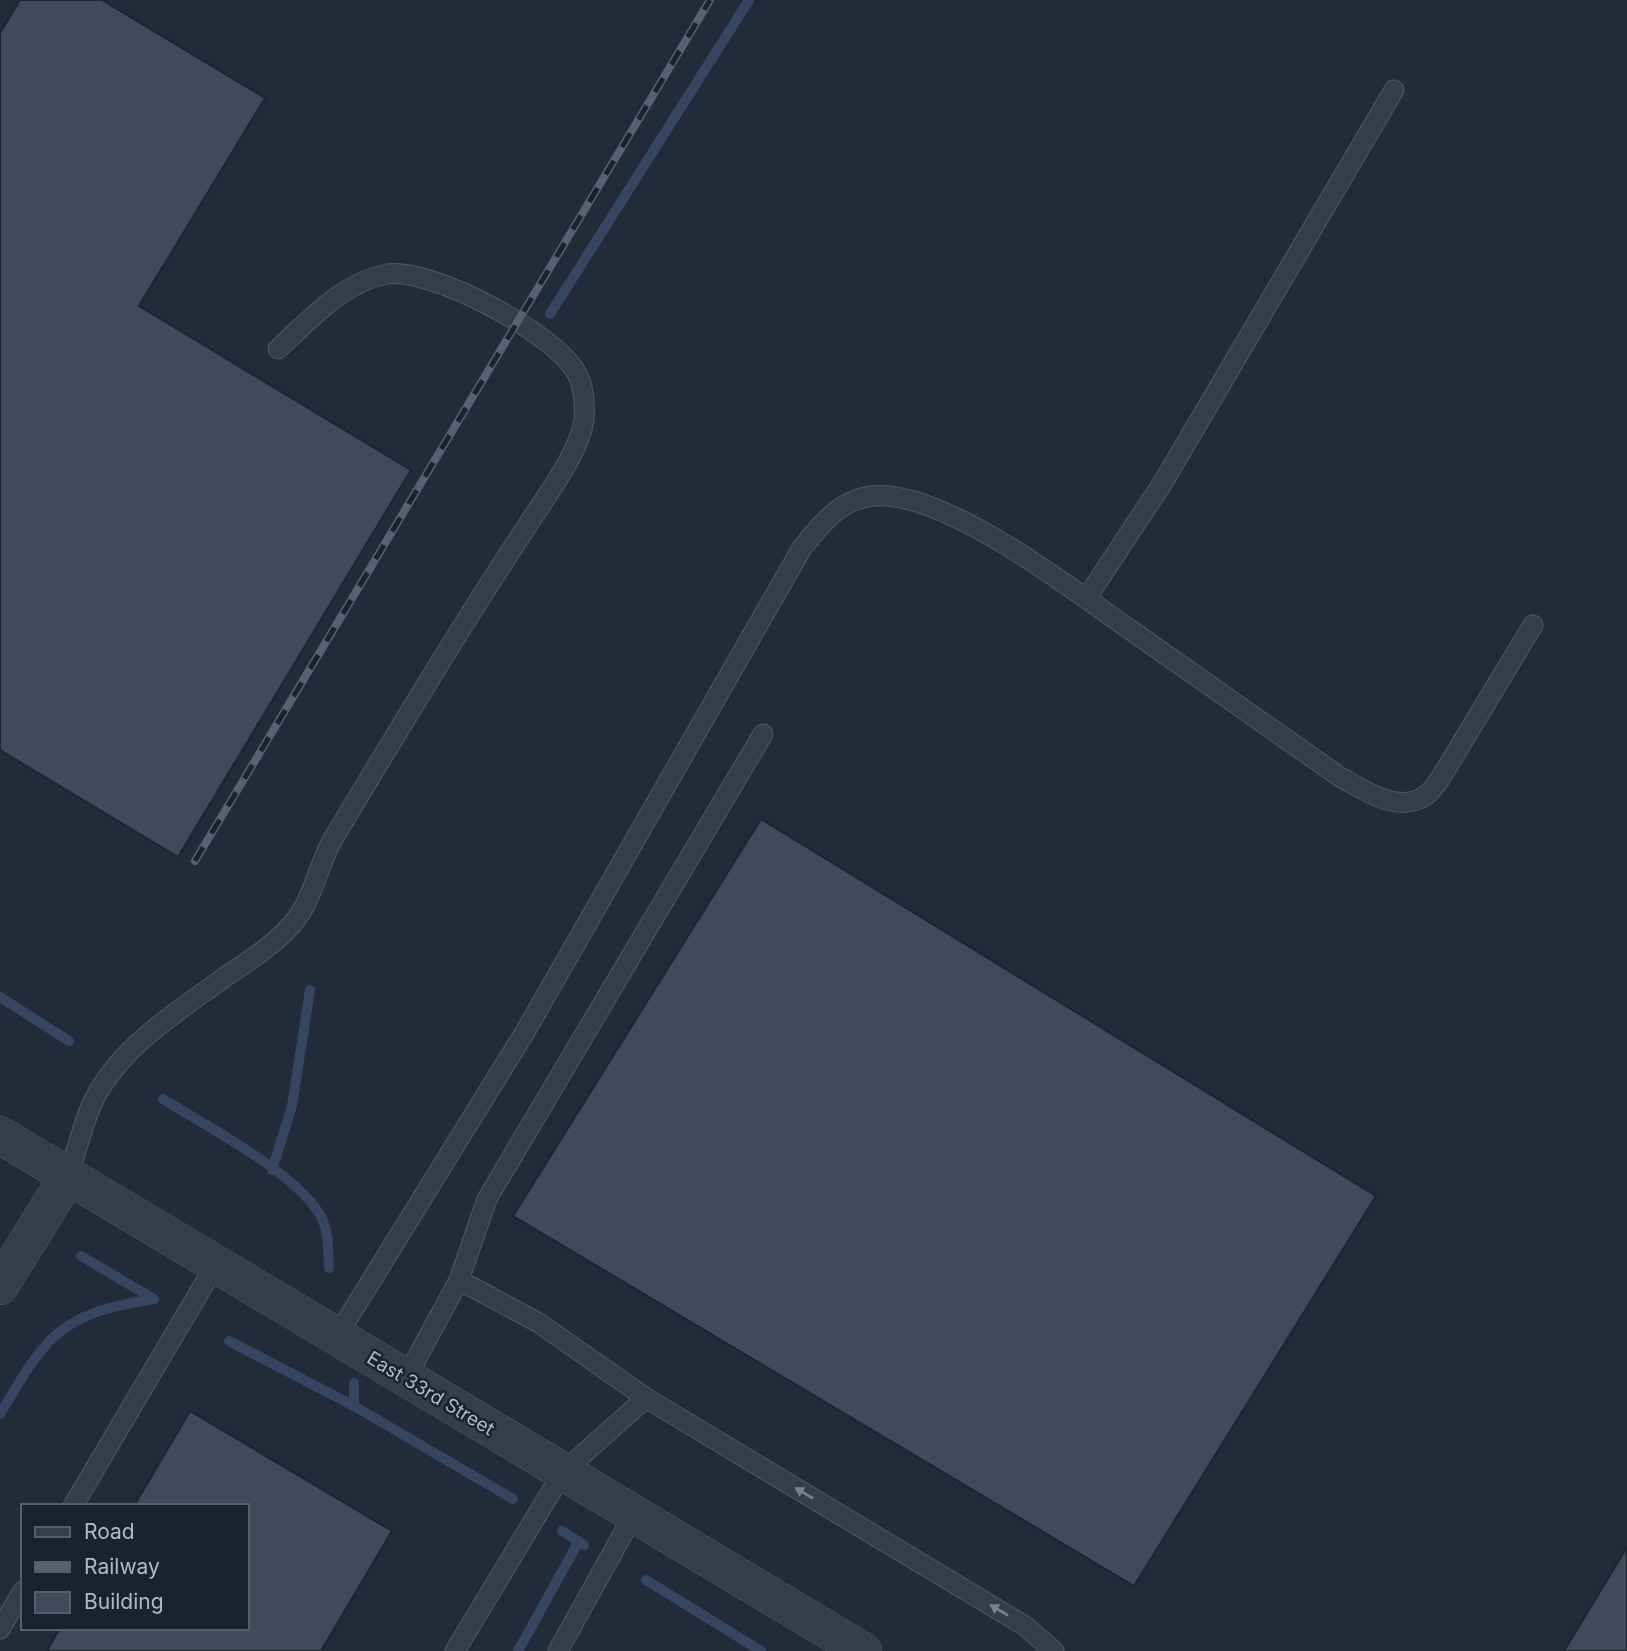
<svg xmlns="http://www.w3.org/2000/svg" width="1627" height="1651" viewBox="0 0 1627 1651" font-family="Inter,sans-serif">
  <rect width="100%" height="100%" fill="#222b3a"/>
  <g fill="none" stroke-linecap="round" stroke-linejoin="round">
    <!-- stream -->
    <g stroke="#364561" stroke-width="10">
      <path d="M550,314L749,0"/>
      <path d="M0,997L69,1041"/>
      <path d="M163,1099C206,1126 295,1172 320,1215C329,1229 328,1252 329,1268"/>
      <path d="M272,1170L292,1106L310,990"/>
      <path d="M81,1256L154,1299"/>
      <path d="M229,1341L354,1406"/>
      <path d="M354,1383V1406L513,1499"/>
      <path d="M0,1414C47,1335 59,1314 154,1299"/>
      <path d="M562,1531L584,1545"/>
      <path d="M646,1580L761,1651"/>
      <path d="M518,1651L579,1541"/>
    </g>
  </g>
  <!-- building -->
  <g fill="#414a5c" stroke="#1d2431" stroke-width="2">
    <path d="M20,0H102L265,98L139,306L411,470L178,857L0,750V33Z"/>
    <path d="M761,819L1376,1196L1134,1586L513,1216Z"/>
    <path d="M190,1411L392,1531L321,1651H47L60,1628H247V1506H134Z"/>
    <path d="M1627,1547V1651H1564Z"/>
  </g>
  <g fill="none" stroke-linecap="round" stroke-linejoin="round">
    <defs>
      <g id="lane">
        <path d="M1086,599L1162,484L1394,90"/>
        <path d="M68,1176C76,1153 82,1128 91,1106C117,1048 176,1013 225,977C247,962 282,940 297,918C314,895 319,863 333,839C398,731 462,624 531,520C548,494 580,450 584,420C585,406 584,386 577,374C557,334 431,267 387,274C343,282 310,320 278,349"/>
        <path d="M459,1280L487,1199L763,734"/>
        <path d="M337,1336L525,1032L802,548C825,519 847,492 888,496C961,503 1070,588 1132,631C1201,680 1271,728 1340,777C1364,790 1397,814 1425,796C1431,792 1436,784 1440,779L1533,625"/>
        <path d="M406,1378L459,1280L539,1323L646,1398L1025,1626L1054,1651"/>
        <path d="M73,1506L216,1264"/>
        <path d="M0,1629L23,1591"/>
        <path d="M455,1651L563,1472L646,1398"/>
        <path d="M558,1651L634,1514"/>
      </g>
      <g id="street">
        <path d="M0,1135L863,1651"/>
        <path d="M0,1286L68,1176"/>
      </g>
    </defs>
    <!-- lane casing -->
    <use href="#lane" stroke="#515865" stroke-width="21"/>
    <!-- street casing -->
    <use href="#street" stroke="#515865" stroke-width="38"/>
    <!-- lane -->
    <use href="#lane" stroke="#363d4a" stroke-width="19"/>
    <!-- street -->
    <use href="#street" stroke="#363d4a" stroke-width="37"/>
    <defs>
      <path id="rail" d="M195,861L710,0"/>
    </defs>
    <!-- rail casing -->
    <use href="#rail" stroke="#586171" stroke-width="8"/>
    <!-- rail -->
    <use href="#rail" stroke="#1b222f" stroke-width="5" stroke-dasharray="16" stroke-linecap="butt"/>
  </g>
  <!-- one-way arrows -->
  <defs><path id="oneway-solid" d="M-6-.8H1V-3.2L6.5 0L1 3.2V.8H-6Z" transform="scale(1.75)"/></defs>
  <g fill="#7a818e">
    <use href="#oneway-solid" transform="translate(804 1493) rotate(-149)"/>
    <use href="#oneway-solid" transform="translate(999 1610) rotate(-149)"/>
  </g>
  <g text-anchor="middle" stroke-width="5" stroke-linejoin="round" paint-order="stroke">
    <!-- street labels -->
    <g font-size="19" fill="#b1b8c6" stroke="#1b222f">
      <text transform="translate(431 1393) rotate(31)" y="7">East 33rd Street</text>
    </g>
  </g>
  <!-- legend -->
  <rect x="21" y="1504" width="228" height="126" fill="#1b222f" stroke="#575e6b" stroke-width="2"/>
  <rect x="35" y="1527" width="35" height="10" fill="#363d4a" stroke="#575e6b" stroke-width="2"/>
  <text x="84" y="1539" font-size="21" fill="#b1b8c6">Road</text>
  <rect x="35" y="1562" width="35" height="10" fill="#586171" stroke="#575e6b" stroke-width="2"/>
  <text x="84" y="1574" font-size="21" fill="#b1b8c6">Railway</text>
  <rect x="35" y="1592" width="35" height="21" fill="#414a5c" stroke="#575e6b" stroke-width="2"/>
  <text x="84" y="1609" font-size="21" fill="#b1b8c6">Building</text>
</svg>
